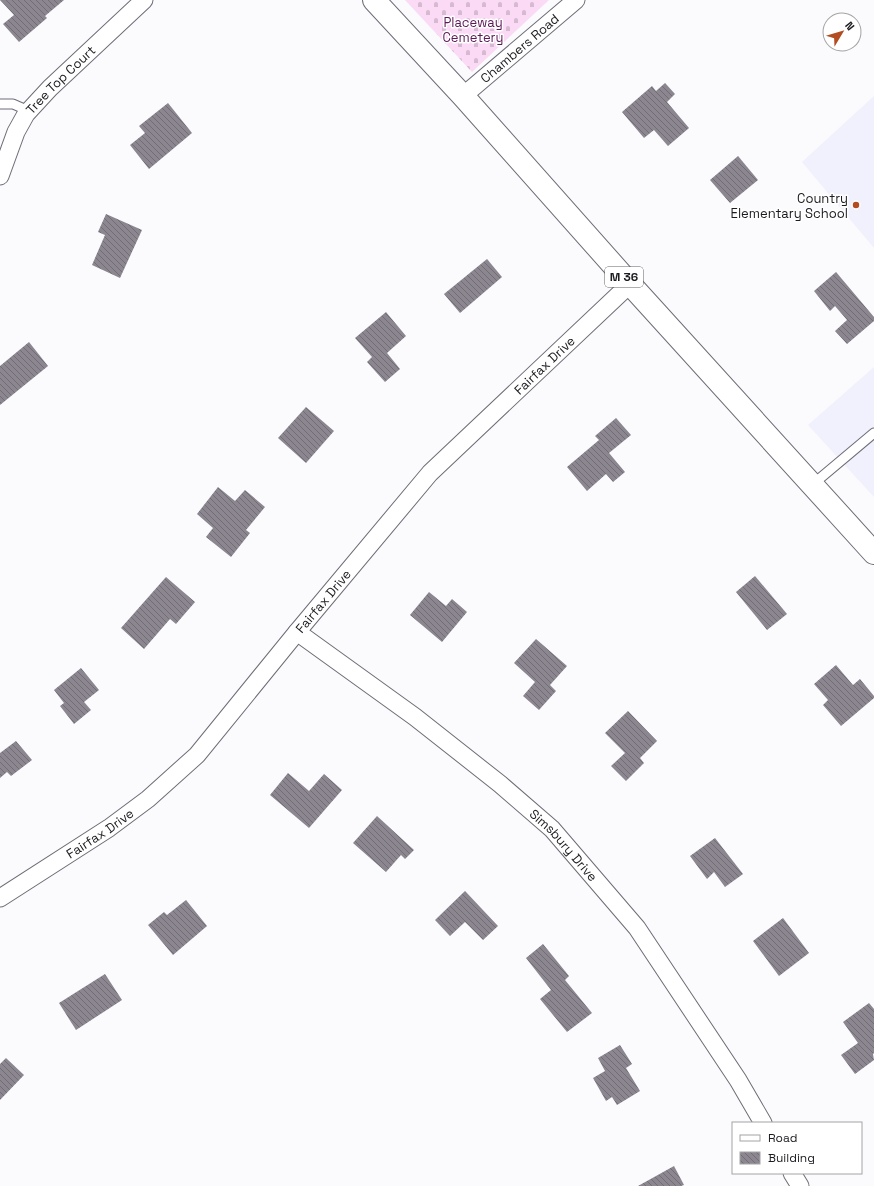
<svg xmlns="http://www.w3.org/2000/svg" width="874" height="1186" viewBox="0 0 874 1186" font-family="'Space Grotesk',sans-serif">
  <defs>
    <pattern id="cemetery-stones" width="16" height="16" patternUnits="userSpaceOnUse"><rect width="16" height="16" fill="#fadaf5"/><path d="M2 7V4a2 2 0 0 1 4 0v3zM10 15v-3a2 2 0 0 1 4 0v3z" fill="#d6bad2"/></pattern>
    <pattern id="building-back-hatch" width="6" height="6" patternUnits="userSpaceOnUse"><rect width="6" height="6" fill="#8b8690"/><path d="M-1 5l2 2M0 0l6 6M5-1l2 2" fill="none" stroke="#716d75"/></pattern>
  </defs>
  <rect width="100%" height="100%" fill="#fbfbfd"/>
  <!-- built -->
  <g fill="#f1f1fd">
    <path d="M874,96V248L802,162Z"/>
    <path d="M874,367V497L808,425Z"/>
  </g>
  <!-- cemetery -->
  <path fill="url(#cemetery-stones)" d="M405,0H549L472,72Z"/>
  <!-- building -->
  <g fill="url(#building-back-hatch)">
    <path d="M0,0H64L45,16L47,18L19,42L3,24L14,15Z"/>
    <path d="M665,83L675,94L667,102L689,128L668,146L654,130L644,138L622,112L652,86L656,91Z"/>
    <path d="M168,103L192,133L149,169L130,145L145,133L139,126Z"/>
    <path d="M738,156L758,180L730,203L710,180Z"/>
    <path d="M106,214L142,230L120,278L92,265L105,235L98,232Z"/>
    <path d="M487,259L502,277L460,313L444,294Z"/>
    <path d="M836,272L874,317V321L847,344L835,331L847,320L835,306L830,311L814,291Z"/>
    <path d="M386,312L406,336L387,353L400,369L385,382L367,362L372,357L355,338Z"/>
    <path d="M29,342L48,366L0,405V366Z"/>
    <path d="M306,407L334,431L306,463L278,438Z"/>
    <path d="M616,418L631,435L609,453L625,472L613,482L606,474L587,491L567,467L599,440L595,436Z"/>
    <path d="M218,487L235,501L245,490L265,507L246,530L250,533L231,557L206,537L213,528L197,514Z"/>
    <path d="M755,576L787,614L767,630L736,592Z"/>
    <path d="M166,577L195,602L176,624L170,619L144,649L121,628Z"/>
    <path d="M429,592L446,606L452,599L467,612L442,642L410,615Z"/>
    <path d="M536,639L567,666L550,685L556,691L539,710L523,696L535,682L514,663Z"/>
    <path d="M836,665L853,685L860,679L874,696V698L841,726L823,705L828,700L814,684Z"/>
    <path d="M81,668L99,690L84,702L91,710L74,724L60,706L64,703L54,690Z"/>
    <path d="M628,711L657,741L640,758L644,763L626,781L611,766L625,753L605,733Z"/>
    <path d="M16,741L32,760L11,776L7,772L0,778V753Z"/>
    <path d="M288,773L309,791L324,774L342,790L309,828L270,795Z"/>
    <path d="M377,816L414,850L405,859L401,855L386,872L353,843Z"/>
    <path d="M715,838L743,874L725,887L714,872L707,879L690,856Z"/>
    <path d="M465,891L498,926L483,940L465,922L450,936L435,920Z"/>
    <path d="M186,900L207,926L173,955L148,925L164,912L167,915Z"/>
    <path d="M783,918L809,953L779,976L753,941Z"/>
    <path d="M543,944L569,976L565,980L592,1013L567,1032L540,999L551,990L526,958Z"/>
    <path d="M105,974L122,1000L76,1030L59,1003Z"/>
    <path d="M869,1003L874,1009V1053L873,1054L874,1060L855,1074L841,1055L858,1043L843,1022Z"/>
    <path d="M620,1045L632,1064L626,1068L640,1091L617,1105L612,1097L606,1101L593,1078L605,1071L598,1058Z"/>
    <path d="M6,1058L24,1075L0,1100V1064Z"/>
    <path d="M674,1166L684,1185L681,1186H638Z"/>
  </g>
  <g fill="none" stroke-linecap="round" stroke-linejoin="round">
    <defs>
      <g id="lane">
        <path d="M0,104H13L29,111"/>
        <path d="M812,485L874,433"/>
      </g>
      <g id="street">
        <path id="s1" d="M463,96L576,0"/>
        <path id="s2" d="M0,176L16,132L26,114L50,88L144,0"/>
        <path id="s3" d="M297,632L415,717L500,784L552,829L637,928L738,1080L763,1123"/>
        <path id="s4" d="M0,898L109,828L148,799L197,755L297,632L430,473L630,284"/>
        <path d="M792,1173L800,1186"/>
      </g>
      <path id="primary" d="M374,0L463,96L630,284L874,553"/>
    </defs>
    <!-- lane casing -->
    <use href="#lane" stroke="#6d6d77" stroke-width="11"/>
    <!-- street casing -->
    <use href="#street" stroke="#6d6d77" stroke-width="19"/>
    <!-- primary casing -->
    <use href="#primary" stroke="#6d6d77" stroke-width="24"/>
    <!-- lane -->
    <use href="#lane" stroke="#fff" stroke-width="9"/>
    <!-- street -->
    <use href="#street" stroke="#fff" stroke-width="17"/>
    <!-- primary -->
    <use href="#primary" stroke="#fff" stroke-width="22"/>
  </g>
  <!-- markers -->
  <circle fill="#b34d21" stroke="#fff" stroke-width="1.5" cx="856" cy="205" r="4"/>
  <g text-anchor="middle" stroke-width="3" stroke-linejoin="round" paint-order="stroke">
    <!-- shield labels -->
    <rect fill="#fff" stroke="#606063" stroke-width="1" x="605" y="267" width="38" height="20" rx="3"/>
    <g font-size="12" font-weight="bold" fill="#1c1c20">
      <text x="624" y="281">M 36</text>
    </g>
    <!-- park labels -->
    <g font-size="13" fill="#5d1857" stroke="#fff">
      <text x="473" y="27">Placeway<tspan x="473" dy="15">Cemetery</tspan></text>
    </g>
    <!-- street labels -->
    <g font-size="13" fill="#1c1c20" stroke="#fff">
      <text dy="5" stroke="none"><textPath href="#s1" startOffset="74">Chambers Road</textPath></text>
      <text dy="5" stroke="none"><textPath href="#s2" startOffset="116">Tree Top Court</textPath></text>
      <text dy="5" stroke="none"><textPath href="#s4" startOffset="767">Fairfax Drive</textPath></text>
      <text dy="5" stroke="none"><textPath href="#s4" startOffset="443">Fairfax Drive</textPath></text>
      <text dy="5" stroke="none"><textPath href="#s4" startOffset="119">Fairfax Drive</textPath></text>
      <text dy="5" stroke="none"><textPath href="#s3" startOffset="342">Simsbury Drive</textPath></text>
    </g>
    <!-- poi labels -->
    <g font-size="13" fill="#1c1c20" stroke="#fff" text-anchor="end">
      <text x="848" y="203">Country<tspan x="848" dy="15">Elementary School</tspan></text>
    </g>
  </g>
  <!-- legend -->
  <rect x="732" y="1122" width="130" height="52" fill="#ffffff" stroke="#a4a4a6"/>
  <rect x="740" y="1135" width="20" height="6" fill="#ffffff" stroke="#a4a4a6"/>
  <text x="768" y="1142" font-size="12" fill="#1c1c20">Road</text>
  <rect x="740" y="1152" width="20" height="12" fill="url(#building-back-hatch)" stroke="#a4a4a6"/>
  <text x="768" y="1162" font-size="12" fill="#1c1c20">Building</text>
  <!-- north arrow -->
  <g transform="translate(842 32) rotate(52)"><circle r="19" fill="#ffffff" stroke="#a4a4a6"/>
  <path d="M0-3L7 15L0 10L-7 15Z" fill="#b34d21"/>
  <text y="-6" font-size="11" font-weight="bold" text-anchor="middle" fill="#1c1c20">N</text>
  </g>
</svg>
